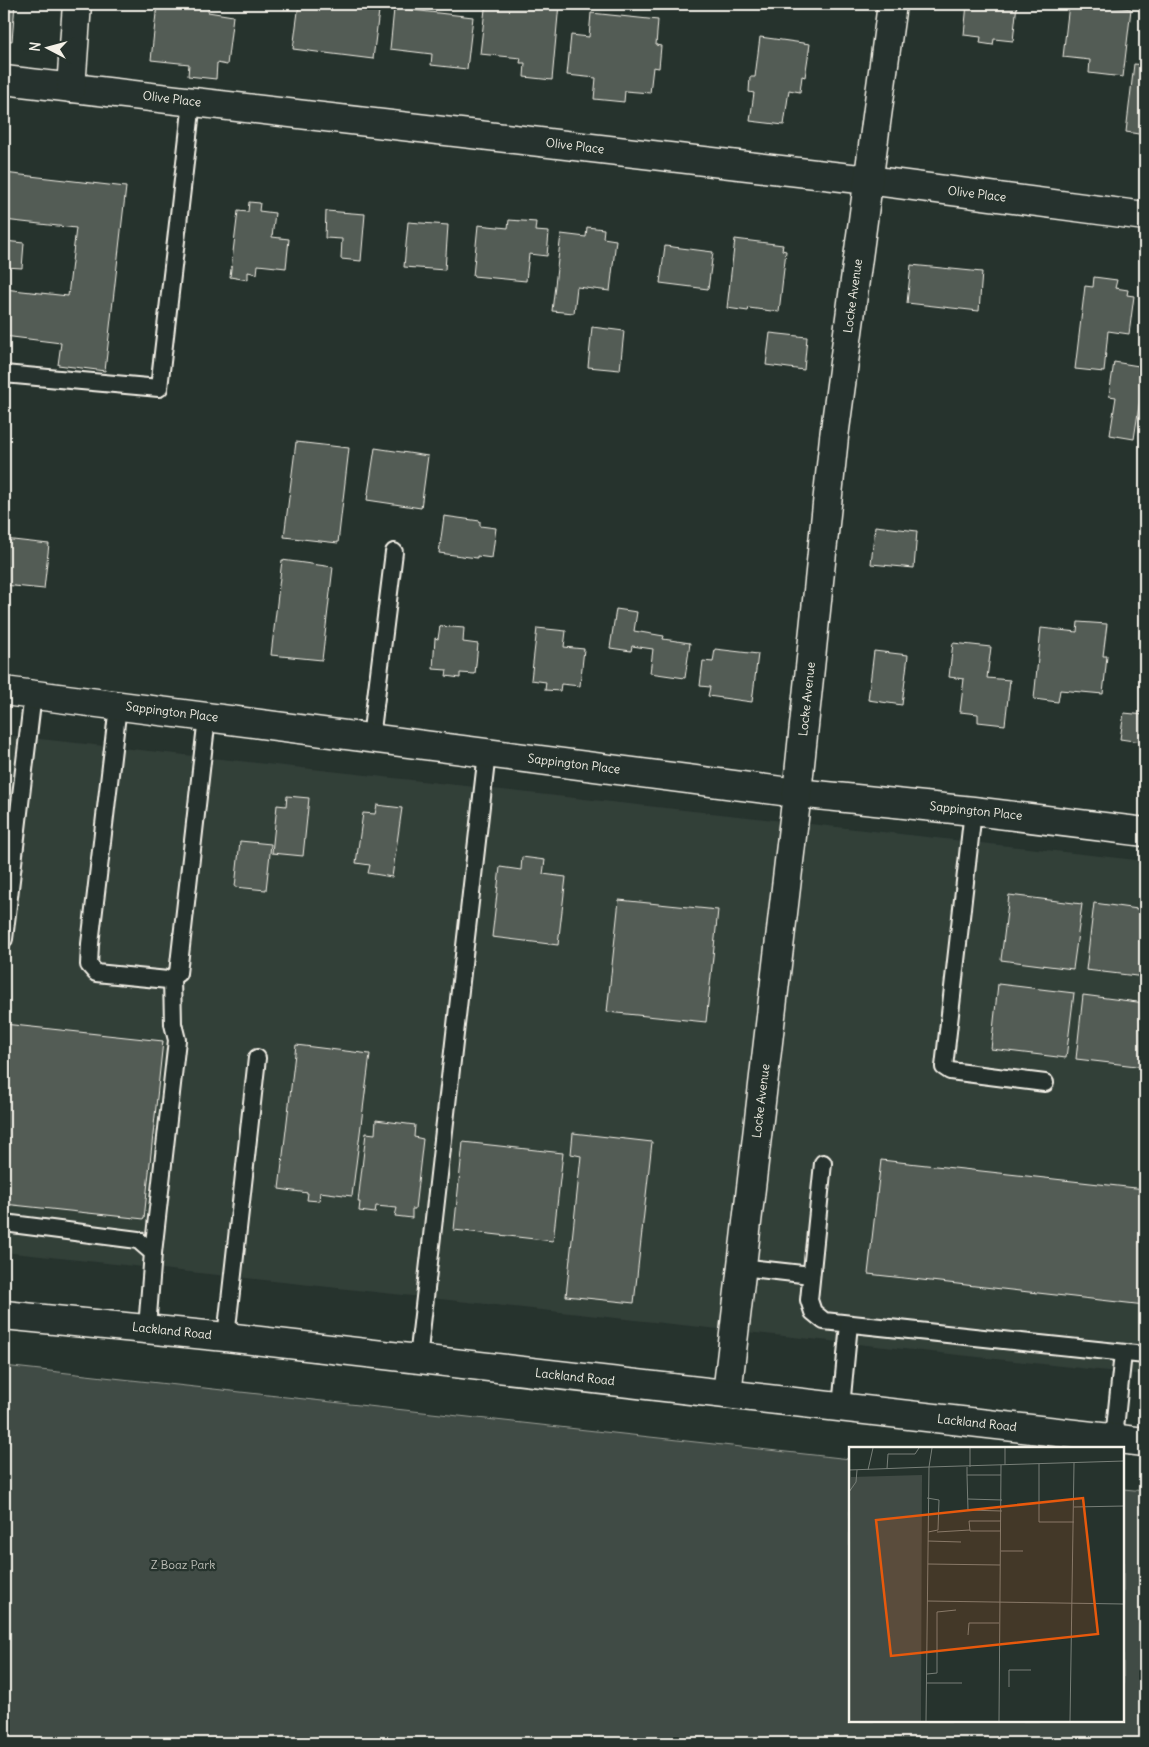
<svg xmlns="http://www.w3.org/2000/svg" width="1149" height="1747" viewBox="0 0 1149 1747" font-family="Delius,sans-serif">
  <rect width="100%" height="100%" fill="#26332d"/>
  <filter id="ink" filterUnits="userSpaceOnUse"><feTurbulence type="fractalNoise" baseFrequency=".02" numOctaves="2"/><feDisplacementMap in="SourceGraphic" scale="10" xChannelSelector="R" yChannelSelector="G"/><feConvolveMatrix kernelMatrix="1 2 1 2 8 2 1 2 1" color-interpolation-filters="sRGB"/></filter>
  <g filter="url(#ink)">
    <!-- built -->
    <path fill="#333f39" d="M4,735L1145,861V1375L4,1252Z"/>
    <!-- green -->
    <path fill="#414b45" stroke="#9a9e96" d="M4,1366L850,1459V1721H1123V1489L1145,1491V1743H4Z"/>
    <!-- building -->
    <g fill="#525c55" stroke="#f4f1e8">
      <path d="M4,4H15L12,41L4,40Z"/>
      <path d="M157,4H209L208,12L233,16L227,65L217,63L216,79L188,76L189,64L151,60Z"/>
      <path d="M299,4H354V8L379,11L373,59L293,49Z"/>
      <path d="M487,4H559L552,80L524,77L525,63H520L521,58L480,54L485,9H487Z"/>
      <path d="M967,4H1017L1013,41L994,39L993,45L980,43L981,37L964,35Z"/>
      <path d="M1069,4H1095L1131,9L1123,77L1089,73L1090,60L1063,57Z"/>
      <path d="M398,5L404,6L403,9L473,17L467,69L431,65L432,54L390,49L394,9H398Z"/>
      <path d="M591,13L658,20L656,45L661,46L659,68L653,67L650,93L625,91L624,102L594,99L596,78L567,75L571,35L589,37Z"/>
      <path d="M760,37L810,44L805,77L802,76L800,92L789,90L784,125L750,121L754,93L749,92L750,77H755Z"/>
      <path d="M1134,64L1145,65V135L1126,132Z"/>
      <path d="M4,173L126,187L105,371L58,365L61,343L4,336V289L68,296L76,228L4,220Z"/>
      <path d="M249,202L260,203L259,211L275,213L272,237L289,239L286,268L258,265L257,274L248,272V280L230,277L238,211L248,212Z"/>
      <path d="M326,211L365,214L361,261L341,259L342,239L325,238Z"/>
      <path d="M509,220L536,222L535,231L549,232L547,256L529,254L526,281L473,276L478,225L508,228Z"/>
      <path d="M408,222L448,225L445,270L404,267Z"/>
      <path d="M587,227L604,229L603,238L616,240L610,291L577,287L574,313L552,311L561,234L586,237Z"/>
      <path d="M735,239L783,245L782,250L786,251L779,312L749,308L748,311L727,308Z"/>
      <path d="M4,241L24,243L22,268L4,267Z"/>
      <path d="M665,246L713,252L708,289L660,283Z"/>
      <path d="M911,265L982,272L979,311L907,303Z"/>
      <path d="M1094,277L1117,280L1115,288L1128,290L1127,295L1134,296L1129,334L1108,331L1104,372L1075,369L1085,286L1093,287Z"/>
      <path d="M592,327L624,331L620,370L588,367Z"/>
      <path d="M770,333L807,337L804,370L766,365Z"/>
      <path d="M1114,362L1145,367L1134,439L1110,435L1116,397L1109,396Z"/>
      <path d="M296,442L349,448L338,543L284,537Z"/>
      <path d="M375,448L428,456L421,508L367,500Z"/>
      <path d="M444,516L480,521V526L496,528L492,558L477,556V558L439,553Z"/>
      <path d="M875,526L917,531L914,568L871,564Z"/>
      <path d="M4,539L49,544L44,589L4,585Z"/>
      <path d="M282,560L333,567L322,660L271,655Z"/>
      <path d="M616,609L637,612L634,631L664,636L663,639L690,643L685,678L650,673L653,649L632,646L631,651L610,648Z"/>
      <path d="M1078,622L1107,624L1103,656H1107L1103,694L1060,690L1058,702L1034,699L1041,628L1077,632Z"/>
      <path d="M440,626L464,628L463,642L478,644L475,674L460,673V678L446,676L447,670L433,669L435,638L438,639Z"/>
      <path d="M537,628L566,631L564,647L584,649L580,686L561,684L560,691L545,690L546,682L531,680Z"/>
      <path d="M953,643L991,647L987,678L1010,680L1005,725L978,722V714L960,712L964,679L949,677Z"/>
      <path d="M715,649L758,654L752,702L708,696L710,687L700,686L703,661L713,662Z"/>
      <path d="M874,651L908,655L902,705L868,700Z"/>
      <path d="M1124,713L1145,715V751H1140L1141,742L1120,739Z"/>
      <path d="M287,796L309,798L303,856L272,853L277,805L286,806Z"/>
      <path d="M377,805L402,808L392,877L368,873L370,865L356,863L363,813L375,814Z"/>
      <path d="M240,841L271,844L266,890L235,887Z"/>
      <path d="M522,857L545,860L543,874L566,877L558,945L492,937L500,867L521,870Z"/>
      <path d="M1009,895L1082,904L1073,969L1001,960Z"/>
      <path d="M619,900L718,910L706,1022L607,1012Z"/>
      <path d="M1094,903L1145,910V977L1086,970Z"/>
      <path d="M998,984L1074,993L1066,1058L991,1049Z"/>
      <path d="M1083,995L1145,1003V1067L1076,1059Z"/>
      <path d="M4,1024L163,1041L144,1219L4,1204Z"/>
      <path d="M296,1045L370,1054L352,1196L320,1192L319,1201L307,1200L308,1193L279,1189Z"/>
      <path d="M376,1120L415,1125L414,1137L423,1139L415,1209H412V1218L395,1216L397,1208L376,1206L375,1213L359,1211L360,1202H358L366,1133L375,1134Z"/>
      <path d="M573,1133L652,1142L634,1303L566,1296L581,1156L571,1154Z"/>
      <path d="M463,1142L563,1153L553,1241L454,1230Z"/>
      <path d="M881,1160L1145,1189V1305L868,1274Z"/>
    </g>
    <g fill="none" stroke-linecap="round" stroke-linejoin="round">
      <defs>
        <g id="service">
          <path d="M4,374L159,388L192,102"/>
          <path d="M118,706L90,944L89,965L96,973L168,980L178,973L207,717"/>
          <path d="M371,738L394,552"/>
          <path d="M973,811L944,1067L950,1071L1045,1083"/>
          <path d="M4,939L33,694"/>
          <path d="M823,1163L809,1300L813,1312L824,1321L1145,1355"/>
          <path d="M4,1223L138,1240L153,1253L147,1328"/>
          <path d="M153,1253L177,1040L173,1024L172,977"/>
          <path d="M741,1267L811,1275"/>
          <path d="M226,1337L257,1058"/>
          <path d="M418,1359L487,753"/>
          <path d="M841,1407L849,1324"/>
          <path d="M1114,1438L1123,1353"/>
        </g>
        <g id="minor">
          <path d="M4,80L868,180L1145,216"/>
          <path d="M71,88L77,4"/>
          <path d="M4,691L797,793L973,811L1145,832"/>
          <path d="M727,1394L797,793L834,437L892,4"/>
        </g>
        <path id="tertiary" d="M4,1315L226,1337L1145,1442"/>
      </defs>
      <!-- service casing -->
      <use href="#service" stroke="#f4f1e8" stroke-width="20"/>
      <!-- minor casing -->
      <use href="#minor" stroke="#f4f1e8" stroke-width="31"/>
      <!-- tertiary casing -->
      <use href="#tertiary" stroke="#f4f1e8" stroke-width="31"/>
      <!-- service -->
      <use href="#service" stroke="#26332d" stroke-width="16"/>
      <!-- minor -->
      <use href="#minor" stroke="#26332d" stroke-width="28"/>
      <!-- tertiary -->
      <use href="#tertiary" stroke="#26332d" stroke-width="28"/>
    </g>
  </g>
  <g text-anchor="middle" stroke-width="4.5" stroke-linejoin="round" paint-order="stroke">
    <!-- street labels -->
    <g font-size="12" fill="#f4f1e8" stroke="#26332d">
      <text transform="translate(172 99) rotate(7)" y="4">Olive Place</text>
      <text transform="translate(575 146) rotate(7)" y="4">Olive Place</text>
      <text transform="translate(977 194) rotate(7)" y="4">Olive Place</text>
      <text transform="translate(853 296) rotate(-82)" y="4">Locke Avenue</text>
      <text transform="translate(807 699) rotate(-84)" y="4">Locke Avenue</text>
      <text transform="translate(172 712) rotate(7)" y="4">Sappington Place</text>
      <text transform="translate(574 764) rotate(7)" y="4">Sappington Place</text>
      <text transform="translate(976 811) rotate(6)" y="4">Sappington Place</text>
      <text transform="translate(761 1101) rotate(-83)" y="4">Locke Avenue</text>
      <text transform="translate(172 1331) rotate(6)" y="4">Lackland Road</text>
      <text transform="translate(575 1377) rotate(6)" y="4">Lackland Road</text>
      <text transform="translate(977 1423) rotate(6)" y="4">Lackland Road</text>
    </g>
    <!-- park labels -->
    <g font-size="12" fill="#bebfb7" stroke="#26332d">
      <text x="183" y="1569">Z Boaz Park</text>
    </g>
  </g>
  <!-- overview -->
  <g transform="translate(849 1447)">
    <rect width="275" height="275" fill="#26332d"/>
    <path d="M73,28L72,274H0L2,30Z" fill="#414b45"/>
    <path fill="none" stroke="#787f78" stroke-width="1" d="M156,1V18M190,17V75H225M118,20V28H152M121,20V1M38,22L39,7H66L70,1M0,23L80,20L83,1M19,23L24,1M118,28L119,63L153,64M0,45L7,35L8,23M78,51L90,53L89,83L79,85M119,52L153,53M225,60L275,59M152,84H121L120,74H152M88,85L121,83M79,94L112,95M152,104H174M79,117L151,118M78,154L275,157M119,188L120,176H150M78,227L88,226V165L107,163M78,236H113M160,240V223H182M77,274L80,20L275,14M150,274L152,18M221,274L225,16"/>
    <path fill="#e8590c" fill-opacity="0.15" stroke="#e8590c" stroke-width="2.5" d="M234,51L249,187L42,209L27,73Z"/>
    <rect width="275" height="275" fill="none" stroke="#f4f1e8" stroke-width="2.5"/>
  </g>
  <!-- margin -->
  <rect width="1149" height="1747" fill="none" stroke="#26332d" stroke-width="20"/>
  <rect x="10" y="10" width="1129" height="1727" fill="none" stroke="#f4f1e8" stroke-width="2" filter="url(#ink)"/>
  <!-- north arrow -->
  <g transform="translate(48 48) rotate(276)" stroke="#26332d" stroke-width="4" paint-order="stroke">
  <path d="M0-4L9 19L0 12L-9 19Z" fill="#f4f1e8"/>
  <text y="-8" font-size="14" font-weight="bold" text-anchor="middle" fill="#f4f1e8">N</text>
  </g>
</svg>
